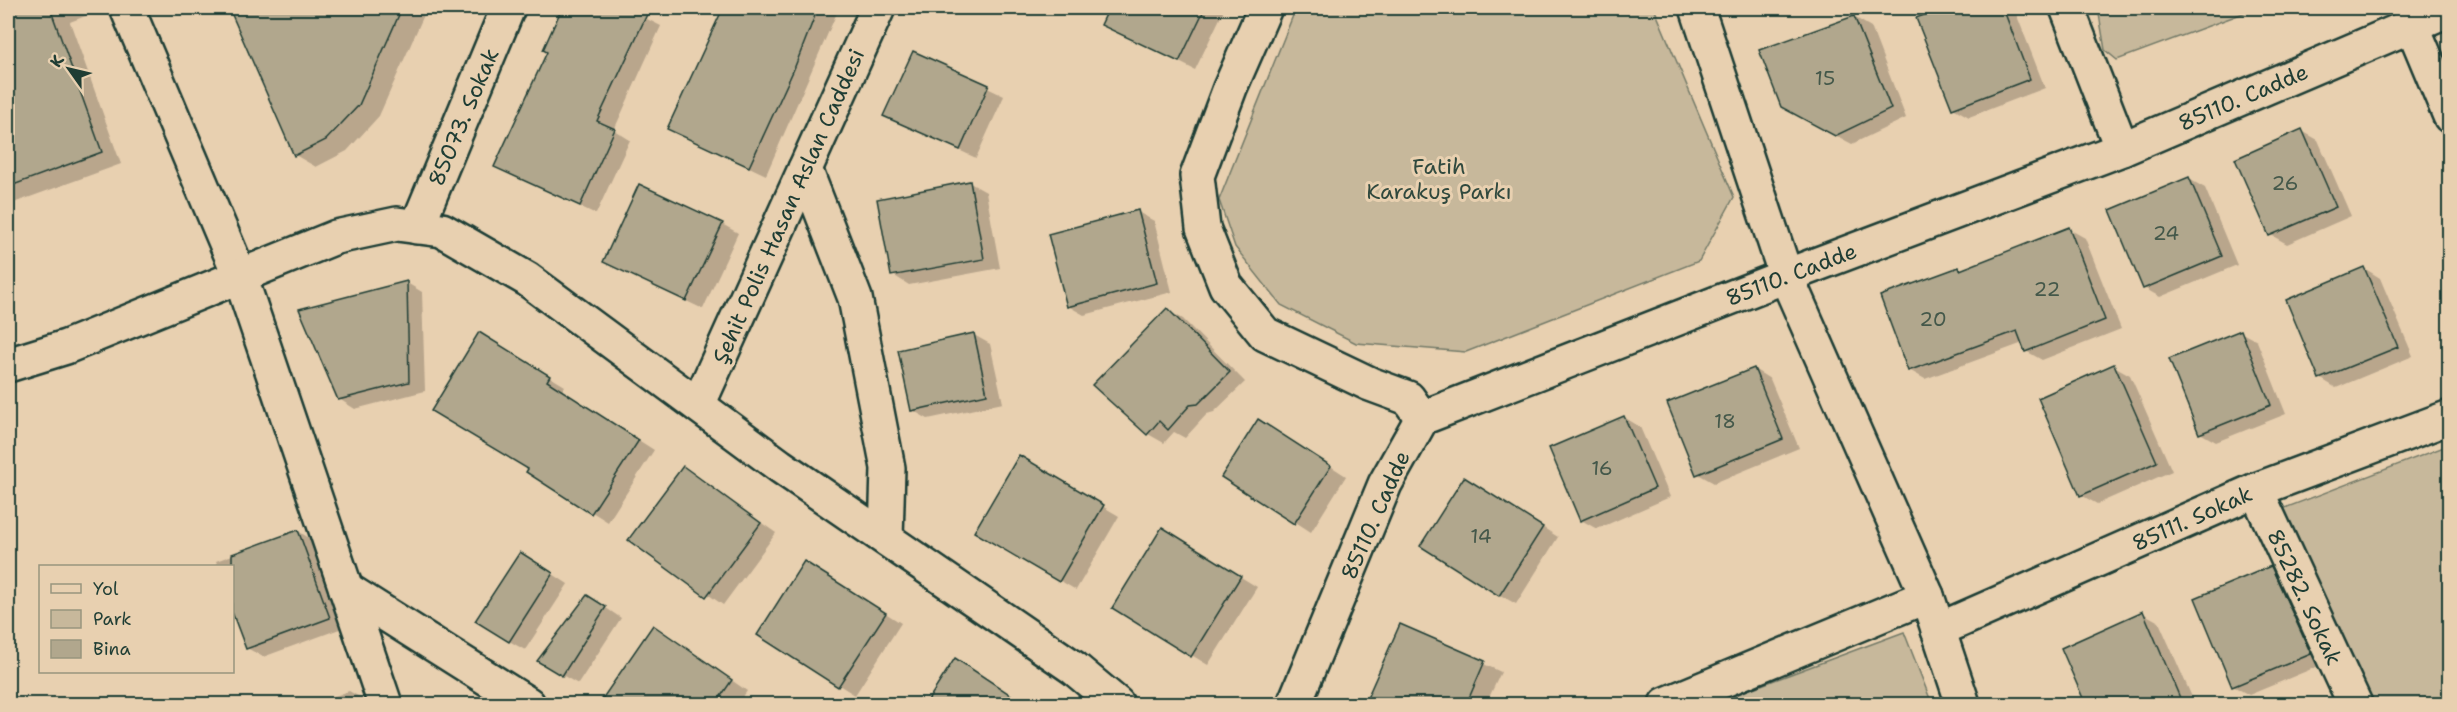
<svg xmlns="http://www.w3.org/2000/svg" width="2457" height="712" viewBox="0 0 2457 712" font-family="'Shantell Sans',sans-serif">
  <rect width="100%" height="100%" fill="#e8d0b0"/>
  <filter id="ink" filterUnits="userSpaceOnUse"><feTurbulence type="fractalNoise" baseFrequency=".0167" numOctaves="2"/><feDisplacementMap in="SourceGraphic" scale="12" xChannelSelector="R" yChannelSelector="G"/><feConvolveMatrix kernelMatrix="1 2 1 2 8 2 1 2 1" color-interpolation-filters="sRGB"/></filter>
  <g filter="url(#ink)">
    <!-- green -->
    <g fill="#c7b89b" stroke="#737a68" stroke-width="1.5">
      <path d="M1296,8H1654L1734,197L1699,261L1466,352L1356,343L1281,305L1235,247L1219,200Z"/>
      <path d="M2098,8H2257L2117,60L2105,50Z"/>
      <path d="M2449,445V704H2371L2277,511Z"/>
      <path d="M1904,632L1932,704H1710Z"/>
    </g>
    <!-- shadow -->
    <g fill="#0003">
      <path d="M8,8H85L88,15L70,22L121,164L8,205Z"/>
      <path d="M231,8H427L379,116L347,151L316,167L295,155Z"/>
      <path d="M564,8H625L661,26L614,130L630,140L596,214L496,167L548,52L545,49Z"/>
      <path d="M725,8H839L766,175L669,129Z"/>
      <path d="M1111,8H1225L1195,70L1103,24Z"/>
      <path d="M1947,8H2014L2045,88L1969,117L1953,108L1918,19Z"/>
      <path d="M1854,17L1871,27L1906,118L1852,144L1799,116Z"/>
      <path d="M914,53L1004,96L976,158L885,116Z"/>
      <path d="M2302,131L2318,140L2351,216L2287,244L2271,235Z"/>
      <path d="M2189,179L2205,188L2237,265L2160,297L2144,288Z"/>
      <path d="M970,183L986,192L1000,268L909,285L893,275Z"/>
      <path d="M1138,212L1154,221L1172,292L1084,315L1068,306Z"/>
      <path d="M722,224L738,233L703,309L605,262Z"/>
      <path d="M2069,229L2085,238L2121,329L2042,360L2026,351L2023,343L1925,379L1909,370L1959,268L1963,271Z"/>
      <path d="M2364,268L2380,278L2413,356L2336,388L2320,378Z"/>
      <path d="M407,283L422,292L425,391L355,409L339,399Z"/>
      <path d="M1167,310L1183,319L1245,382L1214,412L1207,414L1185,438L1174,432L1164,443L1148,434Z"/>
      <path d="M2240,332L2257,341L2286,414L2216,442L2200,433Z"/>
      <path d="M974,335L990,344L1003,403L928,419L912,410Z"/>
      <path d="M495,344L565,386L562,391L654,450L608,522L528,472L530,468Z"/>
      <path d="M2114,366L2130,375L2172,471L2097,504L2081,495Z"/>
      <path d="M1754,369L1770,379L1799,448L1714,483L1698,474Z"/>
      <path d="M1624,417L1640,427L1670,497L1597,529L1581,520Z"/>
      <path d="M1275,430L1346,476L1311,532L1224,476Z"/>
      <path d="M1019,457L1119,516L1076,590L976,531Z"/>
      <path d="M683,468L776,533L723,605L630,539Z"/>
      <path d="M1480,488L1558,537L1516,604L1500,595Z"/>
      <path d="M298,531L314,541L345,627L263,657L247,648L232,566H218L216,561Z"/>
      <path d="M1178,538L1257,587L1208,665L1114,608Z"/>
      <path d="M536,563L568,584L525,650L509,641Z"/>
      <path d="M2271,568L2287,577L2326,663L2249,695L2233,686Z"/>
      <path d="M821,572L901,623L855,695L759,635Z"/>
      <path d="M603,606L621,618L578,684L562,675Z"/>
      <path d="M2143,613L2159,622L2195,704H2087Z"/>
      <path d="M1401,626L1501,672L1486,704H1366Z"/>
      <path d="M669,636L747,691L738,704H617Z"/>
      <path d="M349,691L365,700L366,704H313Z"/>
    </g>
    <!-- building -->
    <g fill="#b1a78d" stroke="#1f3d34" stroke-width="1.5">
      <path d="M8,8H50L102,152L8,187Z"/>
      <path d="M229,8H402L359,105L326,140L294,156Z"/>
      <path d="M562,8H650L597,121L615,129L580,206L494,167L547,52L543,50Z"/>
      <path d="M723,8H818L794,69L749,167L667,129Z"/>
      <path d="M1109,8H1205L1179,62L1101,25Z"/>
      <path d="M1943,8H2003L2030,79L1952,109L1916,18Z"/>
      <path d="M1854,16L1891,109L1835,136L1781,107L1759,50Z"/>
      <path d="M913,51L989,85L960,150L883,116Z"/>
      <path d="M2302,129L2336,207L2269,236L2235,159Z"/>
      <path d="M2189,177L2222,256L2143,289L2110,210Z"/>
      <path d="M970,181L984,259L891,276L877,199Z"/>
      <path d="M639,184L723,223L686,301L603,262Z"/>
      <path d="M1138,210L1157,283L1067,307L1048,234Z"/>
      <path d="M2069,227L2105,320L2025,352L2017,331L1908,371L1880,296L1959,267L1960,270Z"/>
      <path d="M2364,267L2398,347L2319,379L2286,300Z"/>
      <path d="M407,281L409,382L338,400L299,309Z"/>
      <path d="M1167,308L1230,372L1198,404L1190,405L1168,430L1159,421L1147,435L1092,385Z"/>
      <path d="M2241,330L2271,405L2199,434L2169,359Z"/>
      <path d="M479,332L550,376L547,381L639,440L591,514L526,472L528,469L431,411Z"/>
      <path d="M974,333L987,394L911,411L898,350Z"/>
      <path d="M2114,364L2157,462L2080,496L2038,398Z"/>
      <path d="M1754,368L1783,439L1696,475L1667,403Z"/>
      <path d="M1624,416L1655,488L1580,521L1549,448Z"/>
      <path d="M1258,419L1331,466L1294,524L1221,477Z"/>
      <path d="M1019,455L1104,505L1059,582L974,532Z"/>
      <path d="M683,466L761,523L706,597L628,540Z"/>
      <path d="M1464,477L1543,527L1499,596L1420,546Z"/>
      <path d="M1162,527L1241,576L1191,657L1112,608Z"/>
      <path d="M298,530L330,618L246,649L232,612V554Z"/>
      <path d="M520,552L553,573L509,642L475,621Z"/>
      <path d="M804,561L886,613L838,687L757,635Z"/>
      <path d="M2271,566L2311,654L2232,687L2195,598Z"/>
      <path d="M587,595L606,607L562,676L537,661Z"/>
      <path d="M2143,611L2183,705H2086L2061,648Z"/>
      <path d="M1400,624L1485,661L1466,705H1364Z"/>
      <path d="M653,625L732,680L715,705H598Z"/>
      <path d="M955,658L1026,705H925Z"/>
    </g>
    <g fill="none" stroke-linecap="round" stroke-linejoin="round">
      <defs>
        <g id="minor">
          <path d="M127,8L240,276L385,704"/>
          <path d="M1265,8L1230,88L1197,176L1203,228L1226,286L1265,334L1370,384L1408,398L1422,418"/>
          <path d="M1697,8L1786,276L1927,596L1963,704"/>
          <path d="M2067,8L2122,149"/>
          <path d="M2412,25L2450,116"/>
          <path d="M805,169L855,298L888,468L886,538"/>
          <path d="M417,227L508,8"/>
          <path d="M8,365L66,347L336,237L397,224L442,230L527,279L780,466L1074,668L1117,704"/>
          <path d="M698,405L878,8"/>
          <path d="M2256,490L2355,704"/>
          <path d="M346,589L528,704"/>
          <path d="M1938,630L2256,490L2450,417"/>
          <path d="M1294,704L1385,484L1422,418L1786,276L2122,149L2450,9"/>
          <path d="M1666,704L1927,596"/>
        </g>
      </defs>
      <!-- minor casing -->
      <use href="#minor" stroke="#1f3d34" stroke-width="38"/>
      <!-- minor -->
      <use href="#minor" stroke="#e8d0b0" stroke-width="33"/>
    </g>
  </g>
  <g text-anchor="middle" stroke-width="6" stroke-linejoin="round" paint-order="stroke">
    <!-- number labels -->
    <g font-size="20" fill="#44584a">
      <text x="1825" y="85">15</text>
      <text x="2285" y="190">26</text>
      <text x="2166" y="240">24</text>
      <text x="2047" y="296">22</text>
      <text x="1933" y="326">20</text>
      <text x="1725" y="428">18</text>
      <text x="1602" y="475">16</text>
      <text x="1481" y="543">14</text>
    </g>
    <!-- street labels -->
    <g font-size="22" fill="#1f3d34" stroke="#e8d0b0">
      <text transform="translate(2243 97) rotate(-23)" y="8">85110. Cadde</text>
      <text transform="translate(463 117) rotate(-67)" y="8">85073. Sokak</text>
      <text transform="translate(788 206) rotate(-66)" y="8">Şehit Polis Hasan Aslan Caddesi</text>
      <text transform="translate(1791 274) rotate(-21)" y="8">85110. Cadde</text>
      <text transform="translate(1375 515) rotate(-66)" y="8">85110. Cadde</text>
      <text transform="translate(2192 518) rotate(-24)" y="8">85111. Sokak</text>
      <text transform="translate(2305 597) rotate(65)" y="8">85282. Sokak</text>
    </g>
    <!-- park labels -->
    <g font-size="22" fill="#30493e" stroke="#e8d0b0">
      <text x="1439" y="174">Fatih<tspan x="1439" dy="25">Karakuş Parkı</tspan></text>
    </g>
  </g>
  <!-- margin -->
  <rect width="2457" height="712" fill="none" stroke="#e8d0b0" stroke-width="30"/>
  <rect x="15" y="15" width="2427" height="682" fill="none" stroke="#1f3d34" stroke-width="2" filter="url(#ink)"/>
  <!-- legend -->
  <rect x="39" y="565" width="195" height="108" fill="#e8d0b0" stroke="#98957e" stroke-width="1.5"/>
  <rect x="51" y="584" width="30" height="9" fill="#e8d0b0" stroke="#98957e" stroke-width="1.5"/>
  <text x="93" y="595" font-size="18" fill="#1f3d34">Yol</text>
  <rect x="51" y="610" width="30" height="18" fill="#c7b89b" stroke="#98957e" stroke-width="1.5"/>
  <text x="93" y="625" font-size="18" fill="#1f3d34">Park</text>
  <rect x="51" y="640" width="30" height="18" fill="#b1a78d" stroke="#98957e" stroke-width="1.5"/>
  <text x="93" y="655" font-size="18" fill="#1f3d34">Bina</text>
  <!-- north arrow -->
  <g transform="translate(69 69) rotate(304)" stroke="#e8d0b0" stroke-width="4.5" paint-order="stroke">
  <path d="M0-4.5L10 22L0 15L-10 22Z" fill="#1f3d34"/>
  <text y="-9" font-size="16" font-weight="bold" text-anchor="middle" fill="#1f3d34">K</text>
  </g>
</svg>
